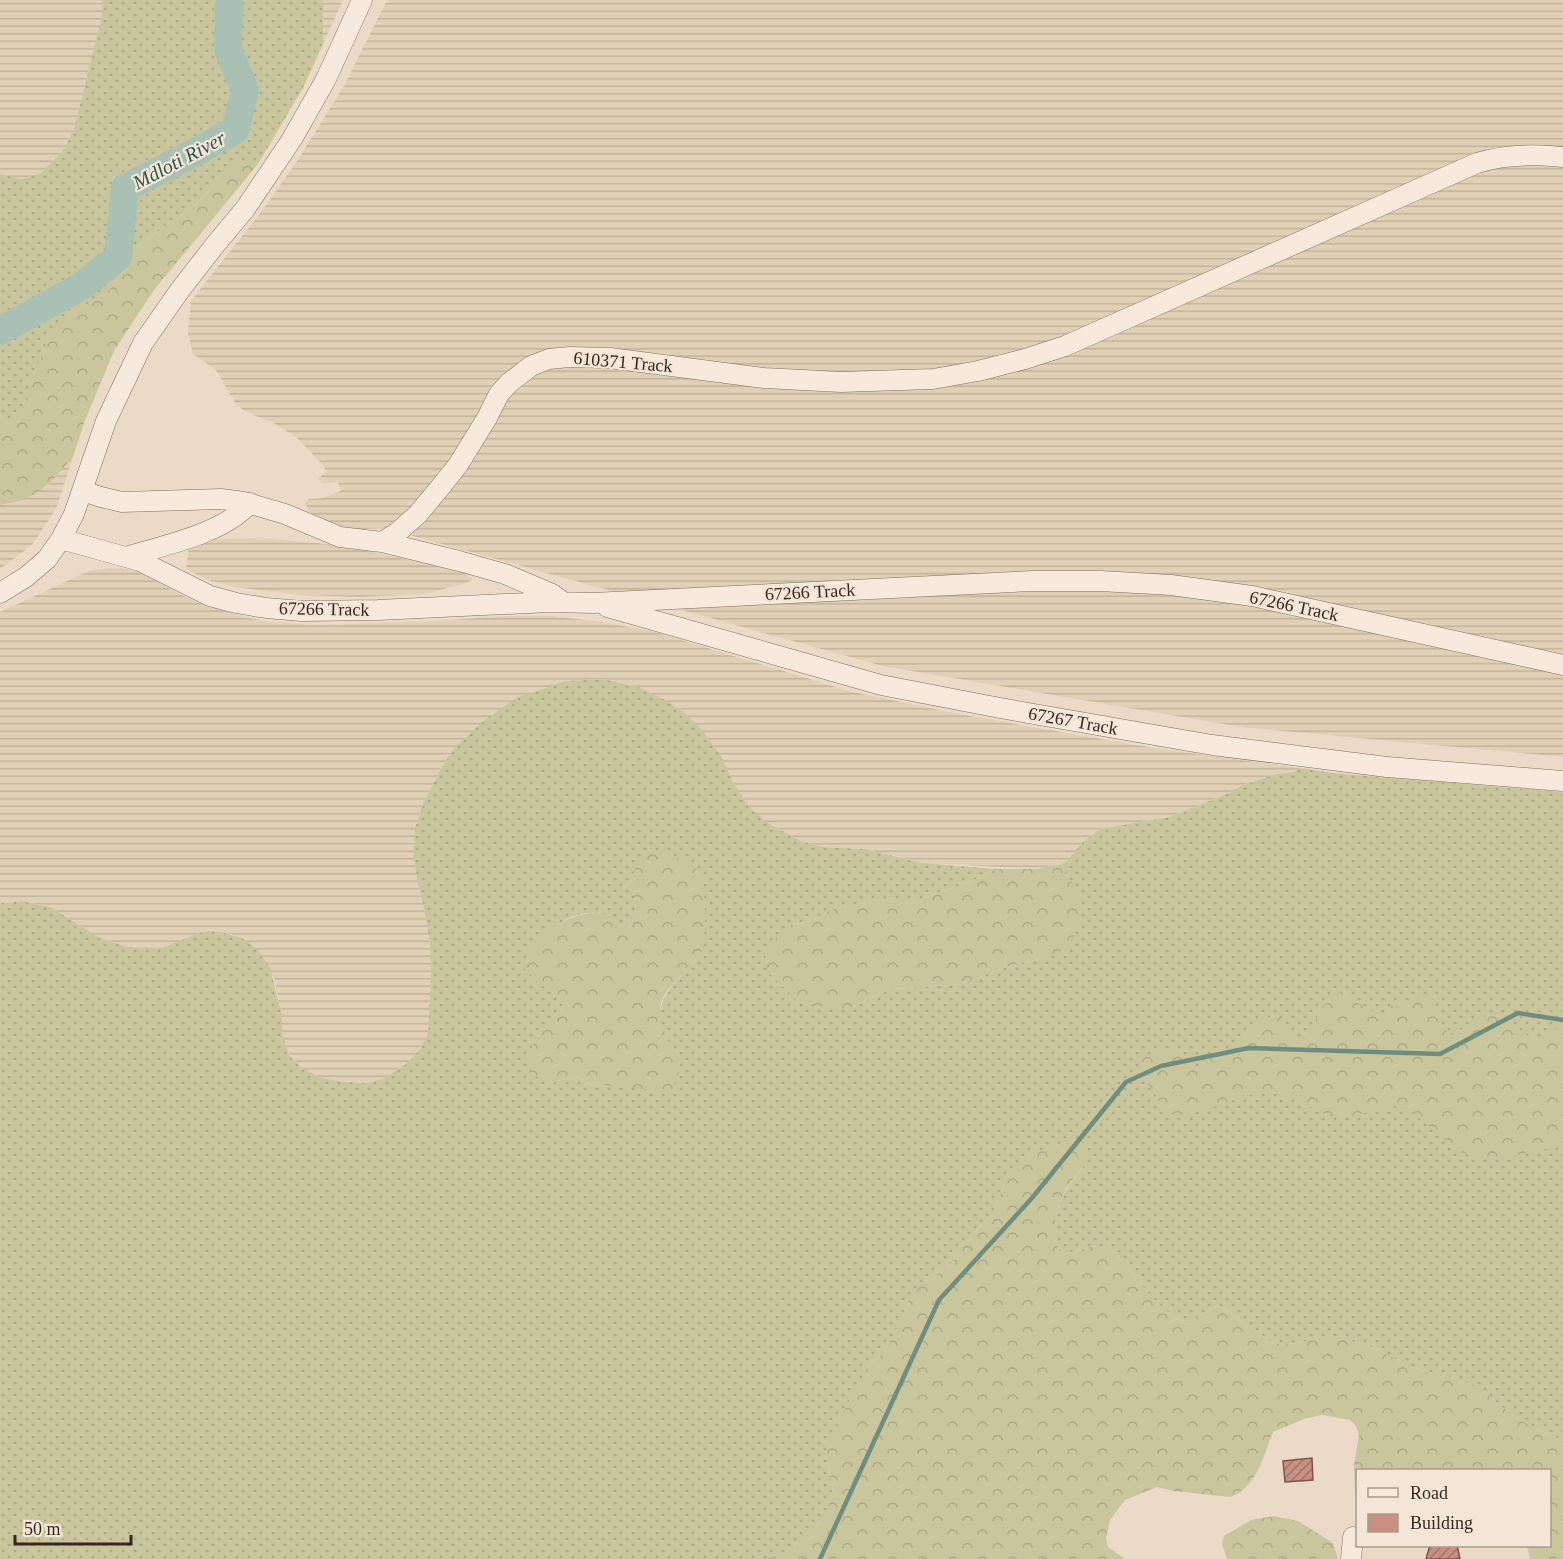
<svg xmlns="http://www.w3.org/2000/svg" width="1563" height="1559" font-family="'Times New Roman',serif">
<defs>
<pattern id="farmland-rules" width="6" height="5" patternUnits="userSpaceOnUse" patternTransform="scale(1.5)"><rect width="6" height="5" fill="#e0d1b6"/><path d="M0 2.5h6" fill="none" stroke="#c1b39c"/></pattern>
<pattern id="grass-dots" width="8" height="8" patternUnits="userSpaceOnUse" patternTransform="scale(1.5)"><rect width="8" height="8" fill="#c9c59d"/><path d="M2 2h.1M6 6h.1" fill="none" stroke="#ada987" stroke-width="1.8" stroke-linecap="round"/></pattern>
<pattern id="forest-crowns" width="20" height="18" patternUnits="userSpaceOnUse" patternTransform="scale(1.5)"><rect width="20" height="18" fill="#c9c59d"/><path d="M2 6a3 3 0 1 1 6 0M12 15a3 3 0 1 1 6 0" fill="none" stroke="#ada987"/></pattern>
<pattern id="building-hatch" width="6" height="6" patternUnits="userSpaceOnUse" patternTransform="scale(1.5)"><rect width="6" height="6" fill="#c79081"/><path d="M-1 1l2-2M0 6l6-6M5 7l2-2" fill="none" stroke="#a37669"/></pattern>
</defs>
<rect width="100%" height="100%" fill="#ebdac8"/>
<path fill="url(#farmland-rules)" d="M 0,0 L 102,0 L 102,16 L 74,129 L 64,150 L 41,173 L 22,179 L 0,174 Z
M 323,0 L 343,0 L 323,44 Z
M 387,0 L 1563,0 L 1563,757 L 1241,727 L 883,666 L 384,528 L 346,530 L 309,512 L 305,502 L 309,499 L 323,498 L 341,491 L 338,482 L 322,483 L 318,479 L 326,472 L 324,466 L 296,437 L 272,422 L 244,411 L 236,404 L 216,370 L 193,354 L 188,333 L 191,301 L 265,207 L 299,158 L 344,86 Z
M 73,457 L 56,509 L 31,546 L 0,569 L 0,505 L 23,500 L 51,482 Z
M 264,538 L 346,546 L 462,572 L 473,579 L 466,583 L 426,594 L 359,597 L 300,595 L 234,587 L 208,580 L 186,569 L 189,546 L 212,539 Z
M 109,568 L 122,568 L 135,571 L 146,576 L 185,597 L 206,606 L 249,618 L 272,622 L 319,625 L 437,621 L 505,616 L 553,616 L 602,622 L 655,632 L 849,691 L 959,714 L 1154,748 L 1300,768 L 1294,772 L 1277,774 L 1243,785 L 1222,796 L 1169,817 L 1100,829 L 1082,843 L 1066,862 L 1061,864 L 1038,869 L 923,863 L 865,849 L 823,847 L 801,841 L 766,822 L 748,805 L 734,784 L 721,756 L 638,687 L 602,679 L 566,681 L 455,748 L 441,768 L 423,804 L 415,828 L 413,853 L 418,884 L 424,908 L 430,943 L 431,977 L 428,1032 L 421,1048 L 409,1062 L 385,1078 L 369,1083 L 344,1082 L 321,1078 L 301,1067 L 289,1054 L 282,1033 L 282,1015 L 274,978 L 232,934 L 210,931 L 199,933 L 162,948 L 127,947 L 100,938 L 50,907 L 22,901 L 0,903 L 0,612 L 82,574 L 95,570 Z"/>
<path fill="url(#grass-dots)" fill-rule="evenodd" d="M 102,0 L 323,0 L 323,44 L 303,88 L 258,164 L 245,160 L 218,176 L 212,187 L 197,203 L 141,244 L 120,276 L 105,295 L 78,309 L 48,339 L 23,405 L 15,415 L 5,421 L 0,421 L 0,174 L 22,179 L 41,173 L 64,150 L 74,129 L 102,16 Z
M 602,679 L 638,687 L 665,700 L 685,713 L 704,732 L 721,756 L 734,784 L 748,805 L 766,822 L 801,841 L 823,847 L 865,849 L 923,863 L 995,869 L 976,879 L 911,903 L 878,900 L 833,909 L 811,921 L 794,924 L 852,1007 L 881,993 L 894,989 L 961,984 L 1012,965 L 1045,958 L 1073,883 L 1067,878 L 1061,864 L 1066,862 L 1082,843 L 1100,829 L 1169,817 L 1222,796 L 1243,785 L 1277,774 L 1294,772 L 1300,768 L 1334,773 L 1429,781 L 1563,792 L 1563,1441 L 1514,1417 L 1480,1388 L 1458,1379 L 1410,1367 L 1375,1348 L 1330,1335 L 1298,1343 L 1274,1344 L 1227,1310 L 1217,1306 L 1191,1321 L 1179,1320 L 1157,1303 L 1112,1250 L 1095,1246 L 1065,1254 L 1059,1251 C 1057,1244 1054,1235 1055,1227 C 1055,1204 1068,1185 1083,1167 L 1083,1142 L 1062,1143 L 1034,1154 L 1006,1180 L 992,1215 L 978,1228 L 952,1262 L 933,1279 L 912,1292 L 902,1319 L 884,1353 L 870,1363 L 826,1456 L 833,1487 L 826,1517 L 788,1551 L 766,1559 L 0,1559 L 0,903 L 22,901 L 50,907 L 100,938 L 127,947 L 162,948 L 199,933 L 210,931 L 221,932 L 242,938 L 259,951 L 270,968 L 282,1015 L 282,1033 L 289,1055 L 301,1067 L 321,1078 L 344,1082 L 368,1083 L 385,1078 L 409,1062 L 421,1048 L 428,1032 L 431,977 L 430,943 L 424,908 L 418,884 L 413,853 L 415,828 L 423,804 L 441,768 L 455,748 L 482,722 L 516,698 L 566,681 ZM 631,876 L 696,961 C 676,982 651,1000 663,1032 C 667,1042 674,1052 679,1061 L 602,1085 L 592,1086 L 579,1077 L 550,1082 L 540,1033 L 558,1016 L 563,1005 L 557,995 L 529,952 C 546,932 568,911 596,913 C 605,913 618,923 626,927 L 631,925 L 636,909 Z"/>
<path fill="url(#forest-crowns)" d="M 246,160 L 258,164 L 154,290 L 114,351 L 84,423 L 73,457 L 51,482 L 33,495 L 23,500 L 0,505 L 0,421 L 5,421 L 14,415 L 23,405 L 48,339 L 59,323 L 78,309 L 105,295 L 120,276 L 141,244 L 197,203 L 212,187 L 218,176 L 230,166 Z
M 660,852 C 672,855 692,862 699,873 C 707,885 707,943 700,955 C 690,972 661,988 660,1009 C 660,1024 666,1036 672,1048 C 674,1052 678,1057 679,1061 C 681,1071 675,1083 672,1092 L 602,1085 L 592,1086 L 579,1077 L 550,1082 L 533,1075 L 527,1059 C 531,1050 534,1040 540,1032 C 550,1021 557,1020 563,1005 L 557,995 L 537,982 L 523,967 C 525,963 526,958 528,954 C 540,932 571,912 596,913 C 605,913 617,922 626,927 L 631,925 L 636,909 L 631,876 C 640,861 642,856 660,852 Z
M 1061,864 L 1067,878 L 1073,883 L 1077,890 L 1080,897 L 1081,906 L 1077,930 L 1069,944 L 1064,950 L 1045,958 L 1012,965 L 961,984 L 894,989 L 881,993 L 852,1007 L 832,1009 L 797,1001 L 768,972 L 765,956 L 766,951 L 770,944 L 786,927 L 794,924 L 811,921 L 833,909 L 878,900 L 911,903 L 976,879 L 995,869 L 1038,869 Z
M 1340,993 L 1381,1016 L 1396,1002 L 1411,1003 L 1424,995 L 1431,997 L 1439,1010 L 1438,1027 L 1451,1033 L 1462,1029 L 1474,1019 L 1497,1014 L 1531,1038 L 1538,1038 L 1553,1033 L 1563,1021 L 1563,1145 L 1509,1157 L 1474,1158 L 1454,1148 L 1408,1108 L 1396,1106 L 1351,1116 L 1328,1116 L 1297,1100 L 1265,1090 L 1185,1116 L 1163,1110 L 1154,1092 L 1138,1071 L 1141,1056 L 1173,1049 L 1180,1052 L 1183,1062 L 1198,1067 L 1251,1031 L 1261,1019 L 1276,1015 L 1283,1018 L 1294,1039 L 1308,1040 C 1315,1022 1321,1000 1340,993 Z
M 1084,1142 C 1092,1162 1081,1168 1070,1183 C 1065,1189 1062,1197 1059,1204 C 1053,1221 1055,1235 1059,1251 L 1065,1254 L 1095,1246 L 1112,1250 L 1157,1303 L 1179,1320 L 1191,1321 L 1217,1306 L 1227,1310 L 1274,1344 L 1298,1343 L 1330,1335 L 1375,1348 L 1410,1367 L 1458,1379 L 1480,1388 L 1514,1417 L 1563,1441 L 1563,1559 L 1530,1559 L 1527,1546 L 1550,1546 L 1550,1470 L 1358,1470 L 1357,1507 L 1355,1491 L 1354,1465 L 1359,1435 L 1356,1426 L 1350,1420 L 1322,1415 L 1304,1419 L 1273,1432 C 1264,1455 1257,1487 1231,1497 L 1173,1491 L 1157,1487 L 1125,1500 L 1110,1520 L 1106,1538 L 1108,1547 L 1125,1559 L 766,1559 L 788,1551 L 826,1517 L 833,1487 L 826,1456 L 833,1431 L 870,1363 L 884,1353 L 902,1319 L 912,1291 L 933,1279 L 952,1262 L 978,1228 L 992,1215 L 1006,1180 L 1014,1169 L 1034,1154 L 1062,1143 Z
M 1274,1516 L 1298,1521 L 1333,1543 L 1338,1559 L 1227,1559 L 1222,1544 L 1224,1536 L 1251,1520 Z"/>
<g fill="none" stroke-linecap="round" stroke-linejoin="round">
<path stroke="#708e80" stroke-width="4.5" d="M 820,1559 L 939,1300 L 1032,1198 L 1126,1082 L 1161,1066 L 1249,1048 L 1440,1054 L 1518,1013 L 1563,1020"/>
<path stroke="#a9c0b5" stroke-width="28" d="M 0,331 L 80,287 L 118,257 L 125,188 L 192,154 L 235,130 L 245,91 L 228,49 L 229,0"/>
</g>
<path fill="url(#building-hatch)" stroke="#845246" stroke-width="1.5" d="M 1312,1458 L 1313,1480 L 1285,1482 L 1283,1461 Z
M 1430,1545 L 1457,1545 L 1460,1559 L 1426,1559 Z"/>
<g fill="none" stroke-linecap="round" stroke-linejoin="round">
<defs>
<path id="minor" d="M 83,491 L 101,497 L 122,502 L 221,499 L 244,502 L 285,514 L 340,537 L 382,542 L 459,561 L 505,574 L 552,594 L 563,602
M 61,539 L 140,561 L 210,596 L 236,603 L 266,608 L 302,611 L 378,610 L 550,602 L 593,603 L 1033,581 L 1100,581 L 1171,585 L 1252,596 L 1563,665
M 382,542 L 398,532 L 418,514 L 438,490 L 458,465 L 487,418 L 499,394 L 509,383 L 531,366 L 549,359 L 569,357 L 610,358 L 764,378 L 841,382 L 933,379 L 978,371 L 1025,359 L 1065,346 L 1477,163 C 1505,154 1534,154 1563,157
M 126,557 C 164,545 223,534 250,503
M 0,593 L 26,577 L 47,559 L 61,539 L 74,514 L 106,421 L 143,343 L 180,290 L 215,245 L 245,209 L 292,139 L 326,79 L 362,0
M 607,607 L 881,685 L 1000,708 L 1212,745 L 1387,767 L 1563,781
M 1351,1559 L 1353,1537"/>
</defs>
<use href="#minor" stroke="#866c5e" stroke-width="21"/>
<use href="#minor" stroke="#f7e9db" stroke-width="20"/>
</g>
<g text-anchor="middle" dominant-baseline="central" stroke-width="4.5" stroke-linejoin="round" paint-order="stroke">
<g font-size="18" fill="#382721" stroke="#f3e6d7">
<text transform="translate(623 362) rotate(5)">610371 Track</text>
<text transform="translate(810 592) rotate(-3)">67266 Track</text>
<text transform="translate(1294 606) rotate(12)">67266 Track</text>
<text transform="translate(324 609) rotate(1)">67266 Track</text>
<text transform="translate(1073 721) rotate(10)">67267 Track</text>
</g>
<g font-size="20" font-style="italic" fill="#31564d" stroke="#f3e6d7">
<text transform="translate(179 160) rotate(-28)">Mdloti River</text>
</g>
</g>
<rect x="1356" y="1469" width="195" height="78" fill="#f3e6d7" stroke="#a89a8e" stroke-width="1.5"/>
<rect x="1368" y="1488" width="30" height="9" fill="#f7e9db" stroke="#a89a8e" stroke-width="1.5"/>
<text x="1410" y="1499" font-size="18" fill="#382721">Road</text>
<rect x="1368" y="1514" width="30" height="18" fill="#c79081" stroke="#a89a8e" stroke-width="1.5"/>
<text x="1410" y="1529" font-size="18" fill="#382721">Building</text>
<path d="M15 1535v9h116v-9" fill="none" stroke="#382721" stroke-width="3"/>
<text x="24" y="1535" font-size="18" fill="#382721" stroke="#f3e6d7" stroke-width="4.5" paint-order="stroke">50 m</text>
</svg>
